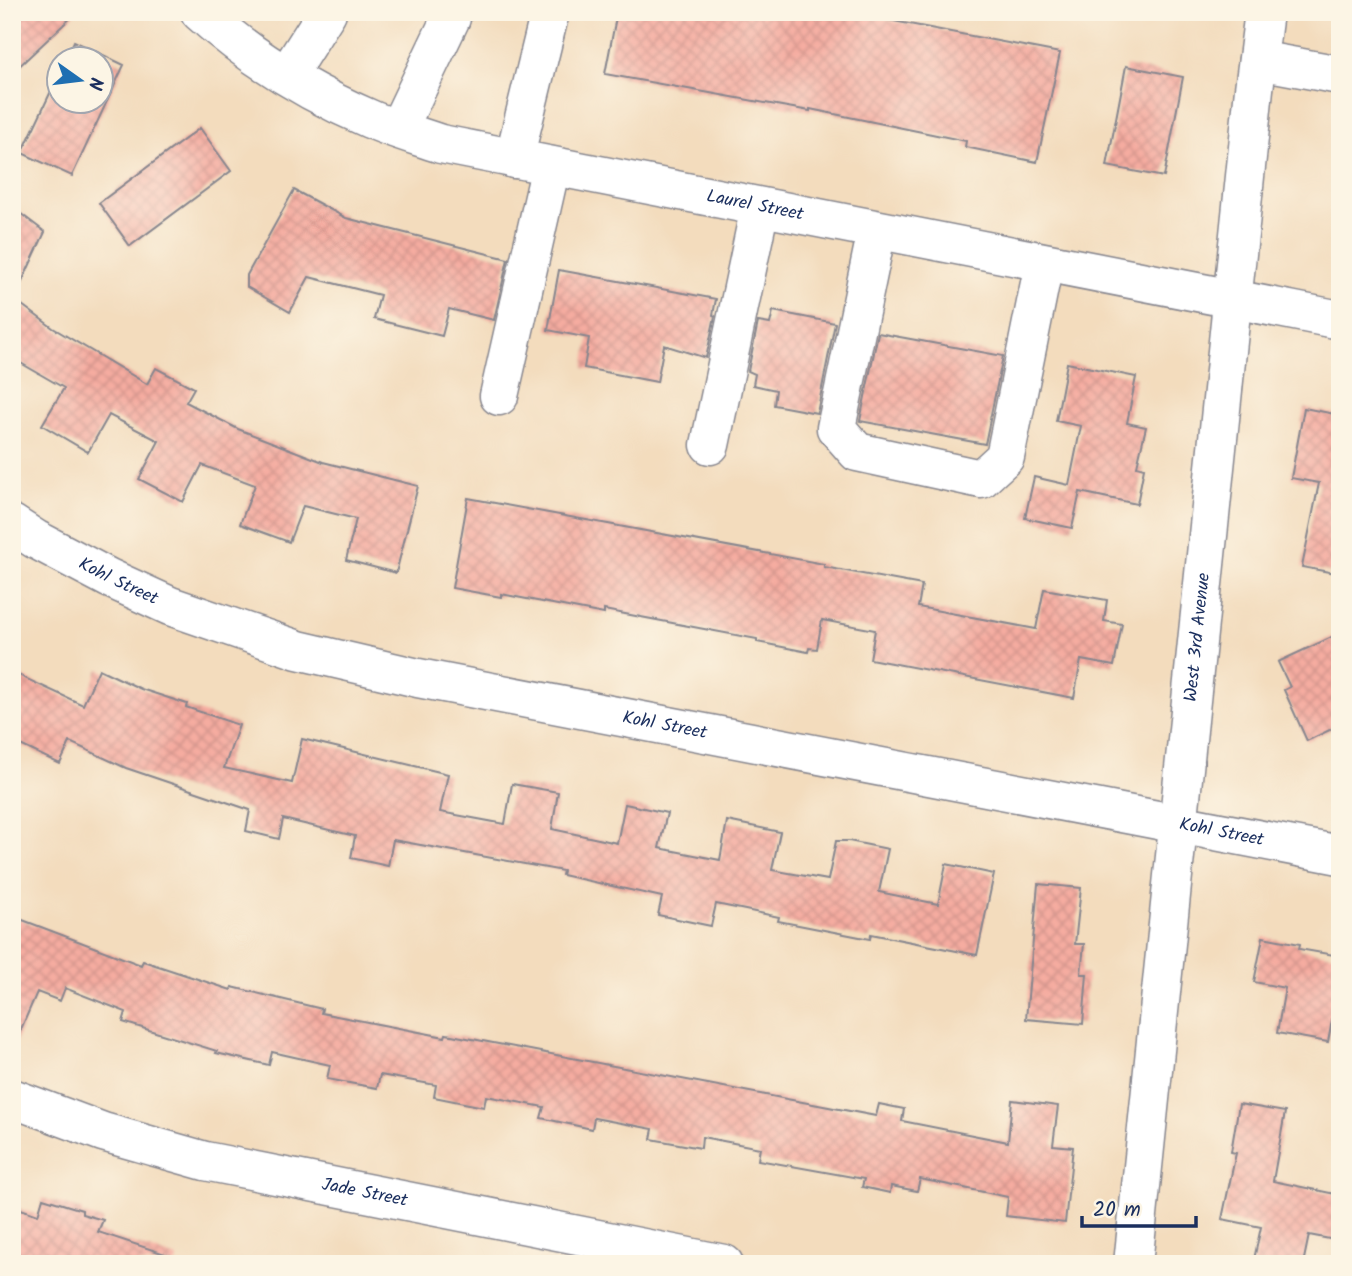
<svg xmlns="http://www.w3.org/2000/svg" width="1352" height="1276" font-family="Kalam,sans-serif">
<defs>
<pattern id="building-cross-hatch" width="8" height="8" patternUnits="userSpaceOnUse" patternTransform="scale(1.75)"><rect width="8" height="8" fill="#f5aca0"/><path d="M0 0l8 8M0 8l8-8" fill="none" stroke="#d1948c"/></pattern>
</defs>
<rect width="100%" height="100%" fill="#fcf5e5"/>
<filter id="ink" filterUnits="userSpaceOnUse"><feTurbulence type="fractalNoise" baseFrequency=".0143" numOctaves="2"/><feDisplacementMap in="SourceGraphic" scale="14" xChannelSelector="R" yChannelSelector="G"/><feConvolveMatrix kernelMatrix="1 2 1 2 8 2 1 2 1" color-interpolation-filters="sRGB"/></filter>
<filter id="wash" filterUnits="userSpaceOnUse"><feTurbulence type="fractalNoise" baseFrequency=".00686" numOctaves="4" result="noise"/><feDisplacementMap in="SourceGraphic" scale="28" xChannelSelector="R" yChannelSelector="G"/><feGaussianBlur stdDeviation="1.57" result="paint"/><feColorMatrix in="noise" values="0 0 0 0 0 0 0 0 0 0 0 0 0 0 0 0 0 1.4 0 .05"/><feComposite in="paint" operator="in"/></filter>
<g filter="url(#wash)">
<rect width="100%" height="100%" fill="#f3dcbd"/>
<g id="blocks">
<path fill="url(#building-cross-hatch)" d="M 12,12 L 77,12 L 12,73 Z
M 617,12 L 847,12 L 1060,53 L 1037,162 L 965,147 L 966,141 L 810,109 L 810,111 L 605,74 Z
M 74,41 L 124,65 L 72,176 L 22,153 L 60,72 L 60,102 L 102,102 L 102,60 L 66,60 Z
M 1126,66 L 1183,77 L 1164,177 L 1107,166 Z
M 200,128 L 231,171 L 130,246 L 99,203 Z
M 294,190 L 346,218 L 508,259 L 494,320 L 449,309 L 442,336 L 374,319 L 380,295 L 309,277 L 290,312 L 247,287 L 247,275 Z
M 12,207 L 45,232 L 14,299 L 53,328 L 147,384 L 156,368 L 194,388 L 186,402 L 238,429 L 323,462 L 418,486 L 396,573 L 346,560 L 356,519 L 303,506 L 289,542 L 240,524 L 255,485 L 202,465 L 183,502 L 139,479 L 159,441 L 109,415 L 88,452 L 42,425 L 64,388 L 12,358 Z
M 559,270 L 716,299 L 713,315 L 715,316 L 706,358 L 664,345 L 657,382 L 584,368 L 589,338 L 548,330 Z
M 773,311 L 835,323 L 817,413 L 774,405 L 776,390 L 753,385 L 755,374 L 748,371 L 758,322 L 770,324 Z
M 878,333 L 1003,356 L 985,444 L 860,421 Z
M 1067,363 L 1136,377 L 1127,423 L 1146,427 L 1137,466 L 1144,468 L 1137,504 L 1080,492 L 1072,528 L 1025,518 L 1034,477 L 1069,485 L 1081,426 L 1056,421 Z
M 1304,408 L 1340,415 L 1340,574 L 1302,567 L 1319,483 L 1291,478 Z
M 468,498 L 824,564 L 824,567 L 922,585 L 918,607 L 1036,629 L 1044,589 L 1107,600 L 1104,621 L 1122,624 L 1114,666 L 1081,660 L 1074,698 L 870,659 L 875,630 L 822,620 L 817,649 L 809,648 L 808,652 L 757,642 L 757,639 L 604,610 L 604,614 L 501,594 L 501,597 L 452,588 Z
M 1340,633 L 1340,725 L 1307,741 L 1284,690 L 1290,687 L 1278,662 Z
M 99,669 L 141,689 L 187,704 L 186,707 L 239,725 L 224,768 L 292,783 L 302,739 L 448,774 L 440,812 L 505,824 L 512,784 L 558,792 L 552,829 L 617,843 L 625,804 L 667,813 L 659,848 L 720,860 L 727,821 L 780,832 L 772,870 L 828,880 L 836,841 L 849,841 L 888,849 L 879,892 L 938,904 L 946,864 L 994,874 L 977,955 L 871,934 L 870,939 L 778,921 L 779,917 L 716,904 L 711,926 L 658,915 L 662,897 L 562,875 L 563,871 L 393,840 L 388,866 L 351,858 L 355,836 L 283,819 L 279,839 L 246,831 L 250,810 L 126,768 L 70,742 L 60,764 L 12,741 L 12,672 L 83,705 Z
M 1038,884 L 1081,888 L 1075,944 L 1084,944 L 1081,974 L 1087,974 L 1083,1024 L 1026,1019 Z
M 12,916 L 141,965 L 143,961 L 231,990 L 232,987 L 322,1009 L 321,1013 L 445,1037 L 446,1034 L 876,1116 L 879,1104 L 904,1109 L 902,1121 L 1008,1142 L 1012,1100 L 1058,1106 L 1053,1145 L 1073,1147 L 1065,1223 L 1006,1216 L 1008,1197 L 920,1179 L 917,1191 L 891,1186 L 890,1193 L 862,1187 L 864,1179 L 758,1160 L 760,1148 L 702,1137 L 701,1148 L 651,1139 L 653,1129 L 594,1118 L 592,1129 L 541,1118 L 544,1107 L 486,1096 L 484,1107 L 434,1097 L 436,1085 L 380,1075 L 377,1088 L 327,1079 L 330,1065 L 272,1052 L 269,1065 L 216,1053 L 217,1051 L 123,1022 L 126,1012 L 65,988 L 60,1001 L 37,992 L 12,1050 Z
M 1263,937 L 1300,944 L 1299,949 L 1340,956 L 1340,977 L 1328,1042 L 1277,1033 L 1285,988 L 1254,982 Z
M 1239,1104 L 1285,1112 L 1273,1181 L 1340,1195 L 1340,1241 L 1309,1235 L 1303,1264 L 1253,1264 L 1261,1227 L 1222,1219 L 1236,1153 L 1231,1152 Z
M 43,1198 L 82,1210 L 82,1214 L 103,1220 L 98,1232 L 177,1258 L 176,1264 L 30,1264 L 12,1258 L 12,1206 L 38,1215 Z"/>
</g>
</g>
<g filter="url(#ink)">
<use href="#blocks" fill-opacity="0" stroke="#87868e" stroke-width="2"/>
<g fill="none" stroke-linecap="round" stroke-linejoin="round">
<defs>
<g id="minor">
<path id="s1" d="M 200,12 C 249,56 309,93 370,119 C 393,129 418,136 441,144 L 1340,320"/>
<path d="M 1258,60 L 1340,75"/>
<path d="M 287,75 L 327,12"/>
<path d="M 398,129 L 451,18"/>
<path d="M 514,159 L 550,12"/>
<path d="M 877,230 L 836,428 L 857,452 L 981,479 L 1005,457 L 1044,263"/>
<path d="M 499,396 L 551,166"/>
<path d="M 710,445 L 760,207"/>
<path id="s2" d="M 12,524 L 35,539 L 109,578 L 170,606 L 298,650 L 418,678 L 1340,855"/>
<path id="s3" d="M 12,1098 L 103,1132 L 205,1161 L 724,1264"/>
<path id="s4" d="M 1133,1264 L 1254,89 L 1264,12"/>
</g>
</defs>
<use href="#minor" stroke="#87868e" stroke-width="41"/>
<use href="#minor" stroke="#fff" stroke-width="38"/>
</g>
</g>
<g text-anchor="middle" dominant-baseline="central" stroke-width="5" stroke-linejoin="round" paint-order="stroke">
<g font-size="18" fill="#1b2f5e" stroke="#fcf5e5">
<text stroke="none"><textPath href="#s1" startOffset="597">Laurel Street</textPath></text>
<text stroke="none"><textPath href="#s2" startOffset="121">Kohl Street</textPath></text>
<text stroke="none"><textPath href="#s4" startOffset="630">West 3rd Avenue</textPath></text>
<text stroke="none"><textPath href="#s2" startOffset="688">Kohl Street</textPath></text>
<text stroke="none"><textPath href="#s2" startOffset="1255">Kohl Street</textPath></text>
<text stroke="none"><textPath href="#s3" startOffset="366">Jade Street</textPath></text>
</g>
</g>
<rect width="1352" height="1276" fill="none" stroke="#fcf5e5" stroke-width="42"/>
<g transform="translate(80 80) rotate(104)"><circle r="33" fill="#fcf5e5" stroke="#a2a6af" stroke-width="2"/>
<path d="M0-5L12 26L0 18L-12 26Z" fill="#1f6fb2"/>
<text y="-10" font-size="19" font-weight="bold" text-anchor="middle" fill="#1b2f5e">N</text>
</g>
<path d="M1082 1216v10h114v-10" fill="none" stroke="#1b2f5e" stroke-width="3.5"/>
<text x="1093" y="1216" font-size="21" fill="#1b2f5e" stroke="#fcf5e5" stroke-width="5" paint-order="stroke">20 m</text>
</svg>
